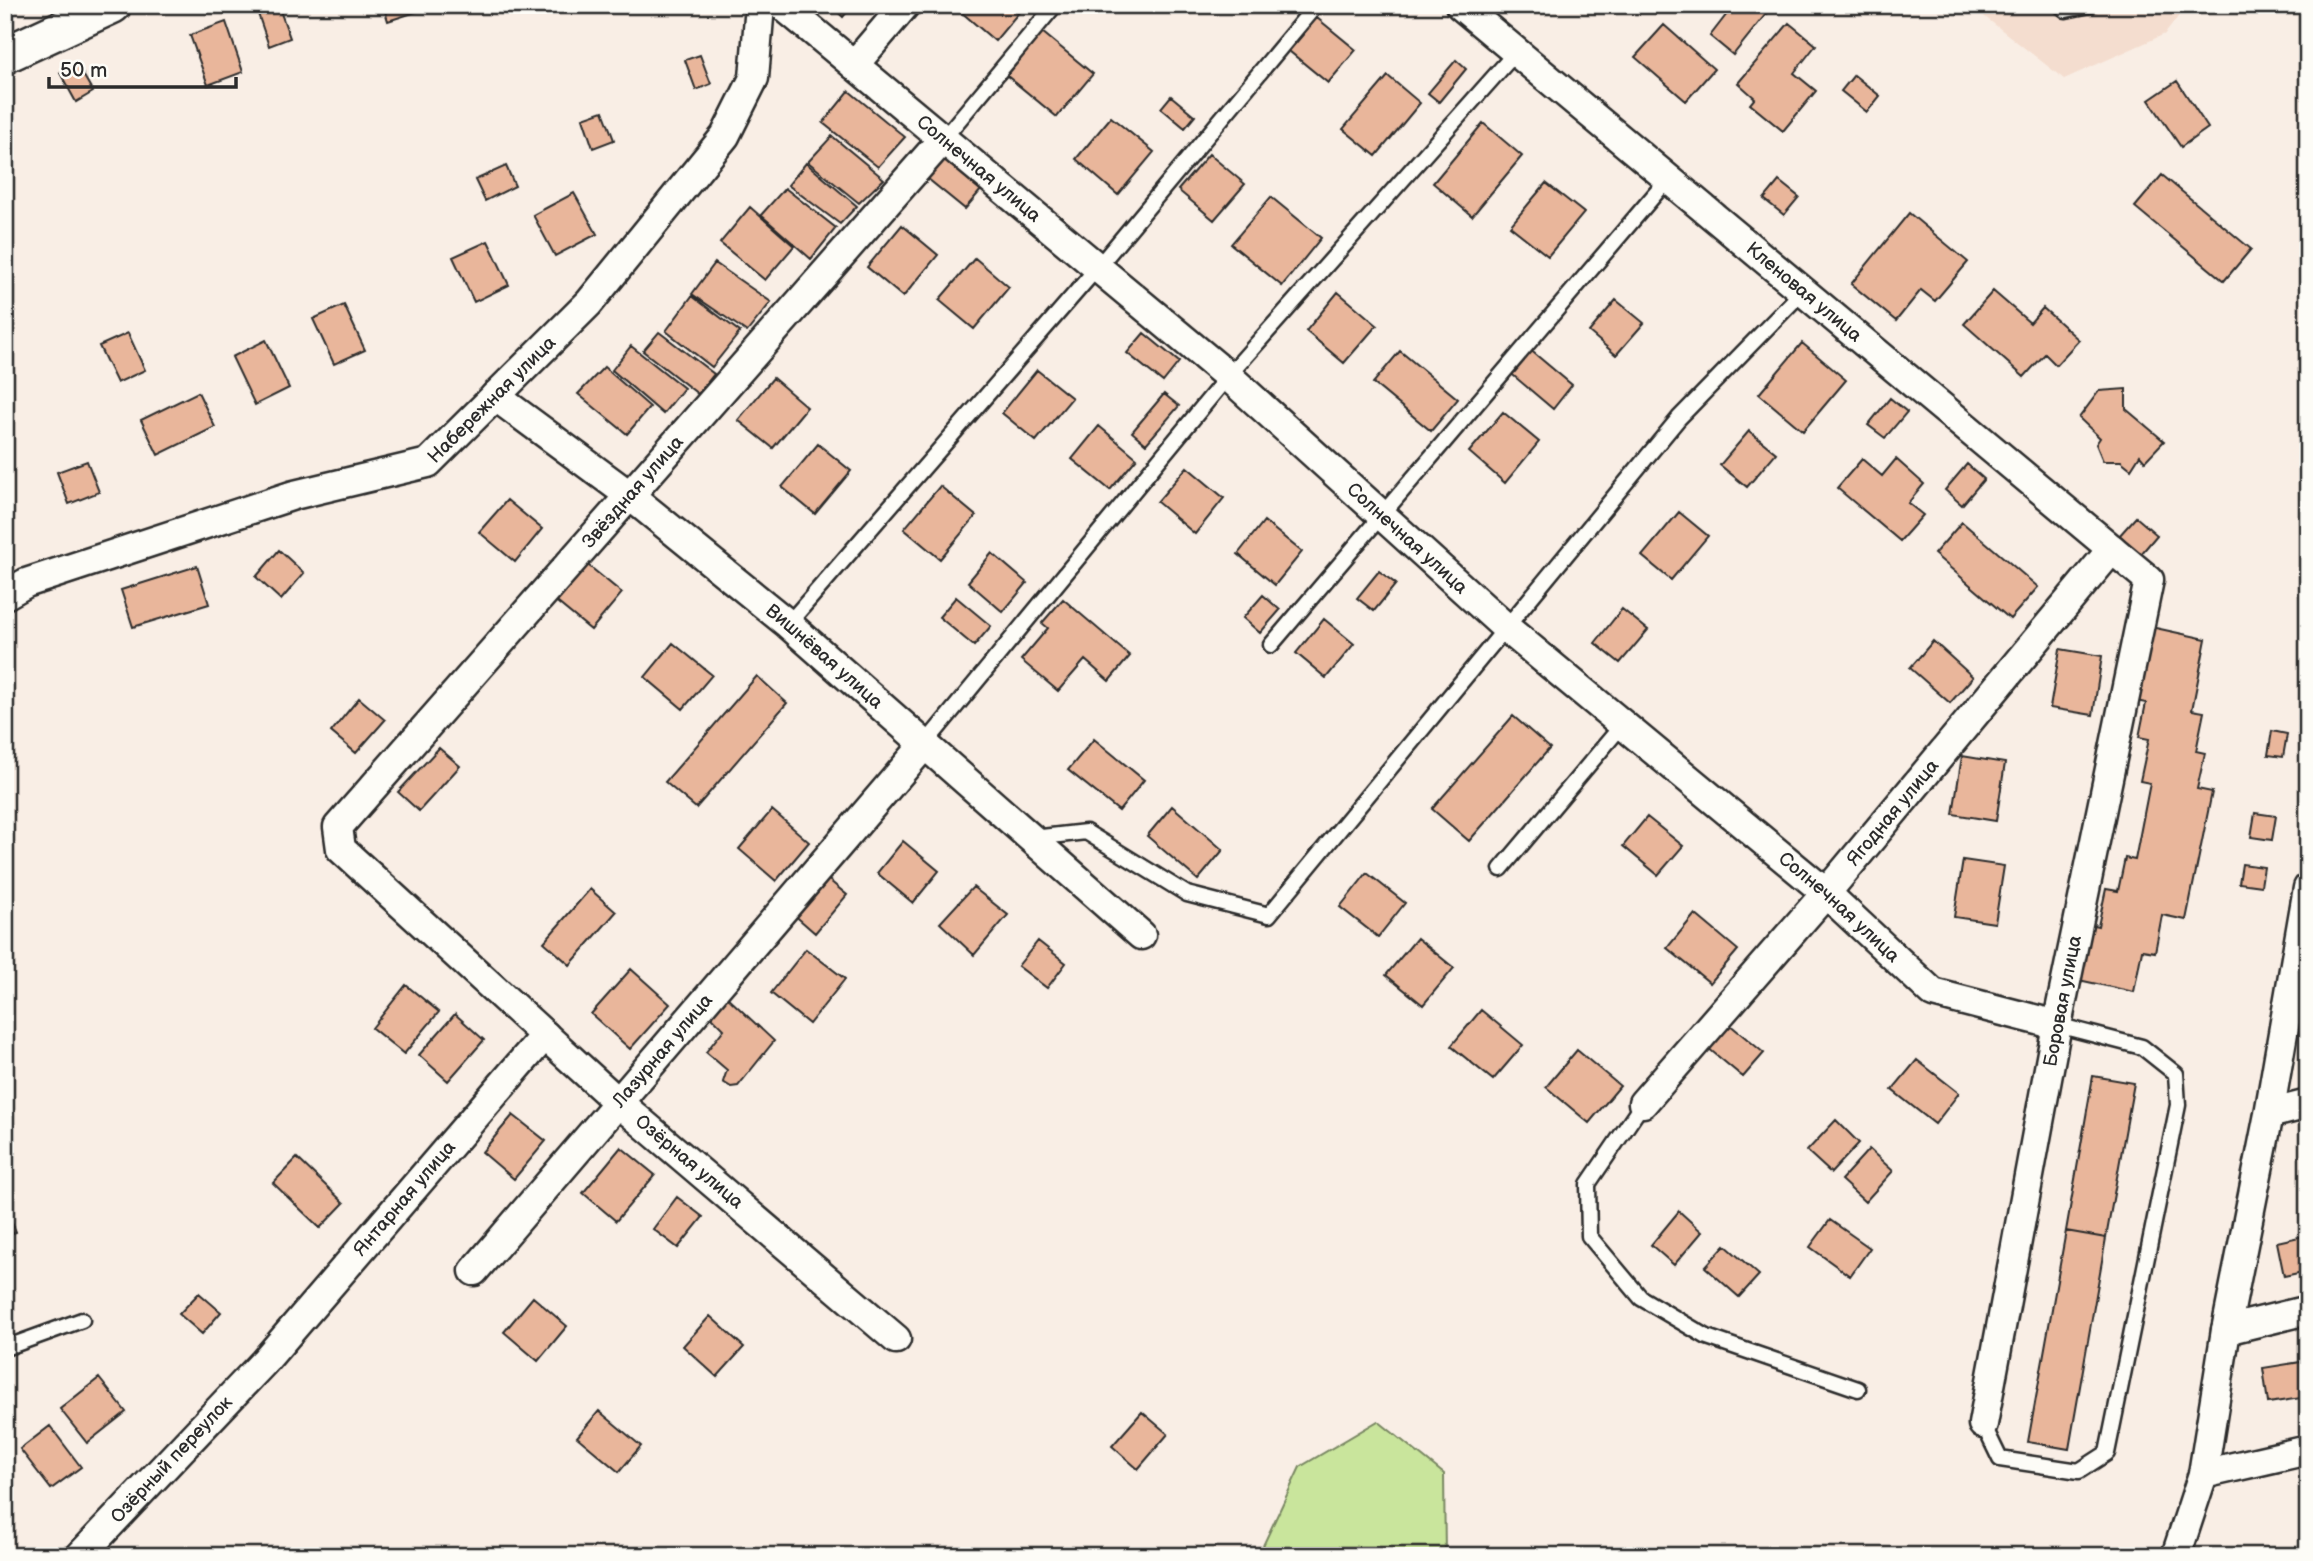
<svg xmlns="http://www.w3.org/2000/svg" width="2313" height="1561" font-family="'Balsamiq Sans',sans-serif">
<rect width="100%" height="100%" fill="#f9eee5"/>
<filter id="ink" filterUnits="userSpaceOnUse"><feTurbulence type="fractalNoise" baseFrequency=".0143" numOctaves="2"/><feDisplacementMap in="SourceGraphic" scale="14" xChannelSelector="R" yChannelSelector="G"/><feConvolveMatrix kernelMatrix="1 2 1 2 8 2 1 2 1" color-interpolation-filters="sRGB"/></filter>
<g filter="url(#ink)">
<path fill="#f4ddcf" d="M 1970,5 L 2187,5 L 2165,34 L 2064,79 Z"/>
<path fill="#c9e59c" stroke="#7a8864" stroke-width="2" d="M 1378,1421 L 1444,1474 L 1445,1556 L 1261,1556 L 1261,1550 L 1300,1467 Z"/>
<path fill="#e9b69b" stroke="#2b2b2b" stroke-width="2" d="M 265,5 L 278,5 L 290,38 L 269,46 L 256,8 Z
M 383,5 L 427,5 L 428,8 L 388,21 Z
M 830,5 L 853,5 L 843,17 Z
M 953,5 L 1025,5 L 995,41 Z
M 1734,5 L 1773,5 L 1733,55 L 1710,36 Z
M 1317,18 L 1356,50 L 1328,83 L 1289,51 Z
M 226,22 L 243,72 L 208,85 L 190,35 Z
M 1789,23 L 1816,45 L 1794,73 L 1816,91 L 1783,131 L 1750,104 L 1755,98 L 1738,83 Z
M 1664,25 L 1714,69 L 1686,101 L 1635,57 Z
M 1036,27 L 1093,74 L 1057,117 L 1000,70 Z
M 700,55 L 711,84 L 696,90 L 685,60 Z
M 1456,60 L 1466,69 L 1439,102 L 1428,93 Z
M 77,64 L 93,92 L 76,102 L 60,73 Z
M 1854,75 L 1880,96 L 1867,112 L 1841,91 Z
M 1388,76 L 1420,103 L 1376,156 L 1343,129 Z
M 2177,81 L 2208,128 L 2181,147 L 2149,100 Z
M 849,91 L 905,137 L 878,167 L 823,123 Z
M 1171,96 L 1195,116 L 1185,128 L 1161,108 Z
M 603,111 L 614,140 L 593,148 L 583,118 Z
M 1111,117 L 1154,152 L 1118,195 L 1076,159 Z
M 1483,123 L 1522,156 L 1472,216 L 1433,183 Z
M 832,136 L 884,179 L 859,203 L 808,162 Z
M 938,154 L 981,190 L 965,209 L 922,174 Z
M 1209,154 L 1245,184 L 1214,220 L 1178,190 Z
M 806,163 L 857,206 L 840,224 L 788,185 Z
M 506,166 L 515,186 L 485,201 L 475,180 Z
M 2162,175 L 2251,249 L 2224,281 L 2135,207 Z
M 1779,181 L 1799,197 L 1784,215 L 1764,199 Z
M 1546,183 L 1584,213 L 1548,256 L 1510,226 Z
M 785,188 L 836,228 L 811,259 L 761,215 Z
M 574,193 L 597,234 L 555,256 L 533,215 Z
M 1271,197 L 1321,238 L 1282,286 L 1231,244 Z
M 750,207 L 794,246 L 765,280 L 720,243 Z
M 1909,213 L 1968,262 L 1935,301 L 1921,290 L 1896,321 L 1851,284 Z
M 902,225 L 938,255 L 903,297 L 867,267 Z
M 488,241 L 509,285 L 474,302 L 453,257 Z
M 975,258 L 1009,287 L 974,329 L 939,300 Z
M 715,263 L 771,302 L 747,332 L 692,294 Z
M 1993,291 L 2030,323 L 2043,308 L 2079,340 L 2056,365 L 2045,354 L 2024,377 L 1964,324 Z
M 1338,292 L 1377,325 L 1344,363 L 1306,331 Z
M 692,296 L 740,332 L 712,367 L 666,331 Z
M 1616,300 L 1644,323 L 1616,355 L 1589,332 Z
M 344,305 L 365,350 L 334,364 L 313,319 Z
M 659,332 L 714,374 L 698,394 L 643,351 Z
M 128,333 L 145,370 L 117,383 L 99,346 Z
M 1144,333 L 1179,362 L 1163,382 L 1127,353 Z
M 266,340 L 289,388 L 255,405 L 232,357 Z
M 1802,343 L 1846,380 L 1803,431 L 1759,394 Z
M 631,346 L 684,388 L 663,414 L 612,370 Z
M 1528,348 L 1572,385 L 1553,409 L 1508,371 Z
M 1400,351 L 1458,399 L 1431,431 L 1373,383 Z
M 604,367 L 650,407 L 627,434 L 578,394 Z
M 1037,370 L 1072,398 L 1036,441 L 1002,413 Z
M 773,378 L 807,407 L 773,448 L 738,420 Z
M 2126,389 L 2126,409 L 2164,441 L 2145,461 L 2140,455 L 2131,469 L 2121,461 L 2103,461 L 2096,444 L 2100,438 L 2079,418 L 2099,391 Z
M 198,392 L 215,427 L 158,455 L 141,420 Z
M 1164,394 L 1179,406 L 1146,444 L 1132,432 Z
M 1890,398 L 1907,412 L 1885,438 L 1868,425 Z
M 1503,412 L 1539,442 L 1505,483 L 1469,452 Z
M 1099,426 L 1137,458 L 1110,490 L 1072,459 Z
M 1749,431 L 1776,453 L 1747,487 L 1720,465 Z
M 818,444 L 851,471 L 815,514 L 782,487 Z
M 1862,459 L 1882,476 L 1896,459 L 1924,484 L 1908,503 L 1923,515 L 1900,541 L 1837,488 Z
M 87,461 L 99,492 L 69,504 L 57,472 Z
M 1967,464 L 1984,479 L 1962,505 L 1945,490 Z
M 1187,467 L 1224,498 L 1195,534 L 1157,502 Z
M 940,486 L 976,516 L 940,559 L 904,529 Z
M 507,500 L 542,529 L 515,562 L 479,532 Z
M 1679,512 L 1708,536 L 1671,580 L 1642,556 Z
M 2136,517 L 2157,535 L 2141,554 L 2119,536 Z
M 1264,521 L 1302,552 L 1275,585 L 1238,554 Z
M 1962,522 L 2038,587 L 2010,619 L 1934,554 Z
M 279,550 L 304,573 L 281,600 L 256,577 Z
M 992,553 L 1027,583 L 1003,612 L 968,582 Z
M 583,561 L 622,593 L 591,630 L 552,598 Z
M 197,566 L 209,604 L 133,627 L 121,590 Z
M 1379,571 L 1396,584 L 1374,611 L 1357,598 Z
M 1263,595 L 1280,610 L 1260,633 L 1243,618 Z
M 956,597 L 991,626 L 974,646 L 939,617 Z
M 1063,599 L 1130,656 L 1109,681 L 1085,660 L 1058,691 L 1021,660 L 1048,628 L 1042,623 Z
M 1622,609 L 1648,630 L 1620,663 L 1595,643 Z
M 1324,619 L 1354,644 L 1326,678 L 1296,653 Z
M 2151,627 L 2206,639 L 2192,710 L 2204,712 L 2196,751 L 2205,753 L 2197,789 L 2212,792 L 2186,920 L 2162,915 L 2155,952 L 2142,950 L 2134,992 L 2074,979 L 2085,923 L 2098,926 L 2106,889 L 2118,891 L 2125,858 L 2135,860 L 2150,783 L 2140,781 L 2149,739 L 2139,737 L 2146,703 L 2136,701 Z
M 1933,641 L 1973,677 L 1950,703 L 1910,668 Z
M 673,643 L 712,675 L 683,709 L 645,677 Z
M 2060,649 L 2102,656 L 2093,715 L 2050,708 Z
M 757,676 L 787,703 L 696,808 L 665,782 Z
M 359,698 L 385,720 L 356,753 L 331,732 Z
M 1513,716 L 1550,748 L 1469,841 L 1432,809 Z
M 2272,731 L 2287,734 L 2283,757 L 2268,755 Z
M 1094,739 L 1144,780 L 1119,811 L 1068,770 Z
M 439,748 L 460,766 L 419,811 L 398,792 Z
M 1962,756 L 2005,763 L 1996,821 L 1953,814 Z
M 1172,806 L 1223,850 L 1198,880 L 1147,836 Z
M 772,810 L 809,842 L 776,881 L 739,849 Z
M 2255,813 L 2276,816 L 2272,840 L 2251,837 Z
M 1647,817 L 1683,846 L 1658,875 L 1623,846 Z
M 903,841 L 939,871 L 913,903 L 877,873 Z
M 1963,860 L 2004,866 L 1995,923 L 1954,917 Z
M 2242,864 L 2264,867 L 2261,886 L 2239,883 Z
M 1367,873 L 1405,903 L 1378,937 L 1340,907 Z
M 824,876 L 847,895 L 815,933 L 792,913 Z
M 973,887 L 1008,915 L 974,955 L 940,923 Z
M 590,889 L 616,912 L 570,965 L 544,942 Z
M 1695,914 L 1738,950 L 1710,983 L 1667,948 Z
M 1417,938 L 1454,968 L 1423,1005 L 1386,975 Z
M 1038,941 L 1066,963 L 1047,988 L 1018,966 Z
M 806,949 L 845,979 L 809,1024 L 771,993 Z
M 631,969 L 670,1004 L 630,1049 L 591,1014 Z
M 406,985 L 439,1012 L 404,1054 L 372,1028 Z
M 726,996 L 774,1041 L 738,1086 L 731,1087 L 723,1082 L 727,1070 L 706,1052 L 724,1029 L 710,1015 Z
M 1481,1010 L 1523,1045 L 1493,1080 L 1451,1046 Z
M 455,1014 L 484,1040 L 448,1081 L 419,1055 Z
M 1729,1024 L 1764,1053 L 1743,1077 L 1708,1048 Z
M 1577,1050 L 1620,1086 L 1589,1123 L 1546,1087 Z
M 1917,1060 L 1959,1093 L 1935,1124 L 1892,1090 Z
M 2093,1076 L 2134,1083 L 2106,1238 L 2066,1231 Z
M 513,1115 L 546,1141 L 514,1179 L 482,1152 Z
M 1836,1120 L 1859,1143 L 1831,1173 L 1807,1151 Z
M 621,1147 L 655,1175 L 616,1221 L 583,1193 Z
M 1869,1149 L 1893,1171 L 1865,1202 L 1841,1180 Z
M 297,1158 L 344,1203 L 320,1228 L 273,1183 Z
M 677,1197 L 703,1217 L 678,1248 L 653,1229 Z
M 5,1205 L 16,1232 L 5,1236 Z
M 1679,1211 L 1702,1232 L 1674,1265 L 1651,1245 Z
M 1830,1220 L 1870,1248 L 1850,1276 L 1810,1247 Z
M 2066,1231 L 2106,1238 L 2069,1449 L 2028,1442 Z
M 2308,1235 L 2308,1271 L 2284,1276 L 2277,1242 Z
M 1725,1245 L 1759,1275 L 1739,1297 L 1705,1267 Z
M 199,1293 L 221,1312 L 202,1334 L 179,1314 Z
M 533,1297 L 567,1326 L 538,1361 L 504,1332 Z
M 710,1316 L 744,1347 L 717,1377 L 683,1346 Z
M 2307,1361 L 2308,1397 L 2268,1403 L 2263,1368 Z
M 99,1378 L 126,1412 L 87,1443 L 60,1409 Z
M 599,1411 L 641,1446 L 619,1472 L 577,1437 Z
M 1142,1412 L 1168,1434 L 1138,1469 L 1112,1446 Z
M 50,1426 L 81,1467 L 51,1489 L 20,1449 Z"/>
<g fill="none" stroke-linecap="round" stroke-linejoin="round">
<defs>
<path id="service" d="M 2060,5 L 2066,10 L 2090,5
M 943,139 L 1055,5
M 788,624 L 1098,267 L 1316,5
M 1271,645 L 1668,179
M 925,744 L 1228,376 L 1516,52
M 1033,838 L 1086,832 L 1187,894 L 1269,915 L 1679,418 L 1803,291
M 1501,869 L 1623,724
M 1643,1103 L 1588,1184 L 1589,1236 L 1641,1298 L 1707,1337 L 1858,1389
M 5,1348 L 82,1320
M 1983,1424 L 2000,1459 L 2079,1471 L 2107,1453 L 2178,1105 L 2176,1074 L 2142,1047 L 2057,1025"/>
<g id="minor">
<path id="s1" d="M 782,5 L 1228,376 L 1504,626 L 1826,893 L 1933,993 L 2057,1025"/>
<path id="s2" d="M 1460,5 L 2149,580 L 2057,1025 L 1983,1424"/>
<path d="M 854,65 L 905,5"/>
<path id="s3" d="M 495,396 L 629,495 L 788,624 L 1141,935"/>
<path id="s4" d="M 5,595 L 26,583 L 294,495 L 428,463 L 589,303 L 725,136 L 754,78 L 760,5"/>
<path id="s5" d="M 1643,1103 L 1826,893 L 2112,549"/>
<path d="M 2269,1114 L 2308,1104"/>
<path id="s6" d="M 474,1271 L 925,744"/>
<path d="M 2226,1330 L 2308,1310"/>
<path id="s7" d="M 896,1339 L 619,1103 L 341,849 L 338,827 L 943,139"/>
<path d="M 2203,1474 L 2308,1450"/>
<path id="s8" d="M 80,1556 L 264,1362 L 545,1035"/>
<path d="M 2176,1556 L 2203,1474 L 2226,1330 L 2269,1114 L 2308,888"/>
</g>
<path id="tertiary" d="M 5,55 L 113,5"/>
</defs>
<use href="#service" stroke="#2b2b2b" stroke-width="19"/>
<use href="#minor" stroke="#2b2b2b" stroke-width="33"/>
<use href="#tertiary" stroke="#2b2b2b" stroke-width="40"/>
<use href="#service" stroke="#fdfcf7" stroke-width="14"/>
<use href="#minor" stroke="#fdfcf7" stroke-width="28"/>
<use href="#tertiary" stroke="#fdfcf7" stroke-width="35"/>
</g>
</g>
<g text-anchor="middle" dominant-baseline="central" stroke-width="5" stroke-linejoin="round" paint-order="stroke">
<g font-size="19" fill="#2b2b2b" stroke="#fdfcf7">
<text stroke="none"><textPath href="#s1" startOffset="256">Солнечная улица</textPath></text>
<text stroke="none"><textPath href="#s2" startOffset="448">Кленовая улица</textPath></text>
<text stroke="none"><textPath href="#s4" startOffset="534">Набережная улица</textPath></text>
<text stroke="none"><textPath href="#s7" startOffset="1209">Звёздная улица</textPath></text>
<text stroke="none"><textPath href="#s1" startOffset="822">Солнечная улица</textPath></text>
<text stroke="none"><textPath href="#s3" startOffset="420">Вишнёвая улица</textPath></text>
<text stroke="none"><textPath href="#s5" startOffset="383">Ягодная улица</textPath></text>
<text stroke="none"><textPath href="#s1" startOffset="1390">Солнечная улица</textPath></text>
<text transform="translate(2063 1001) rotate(-79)">Боровая улица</text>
<text stroke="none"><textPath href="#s6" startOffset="290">Лазурная улица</textPath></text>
<text transform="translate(689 1162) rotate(40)">Озёрная улица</text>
<text stroke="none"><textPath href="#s8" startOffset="483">Янтарная улица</textPath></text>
<text stroke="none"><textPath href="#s8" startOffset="133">Озёрный переулок</textPath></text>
</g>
</g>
<rect width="2313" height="1561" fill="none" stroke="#fdfcf7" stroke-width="28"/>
<rect x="14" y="14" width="2285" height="1533" fill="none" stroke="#2b2b2b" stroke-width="2.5" filter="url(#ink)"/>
<path d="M49 77v10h187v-10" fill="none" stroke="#2b2b2b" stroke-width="3.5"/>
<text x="60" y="77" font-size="21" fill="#2b2b2b" stroke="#fdfcf7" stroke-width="5" paint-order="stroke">50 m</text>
</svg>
